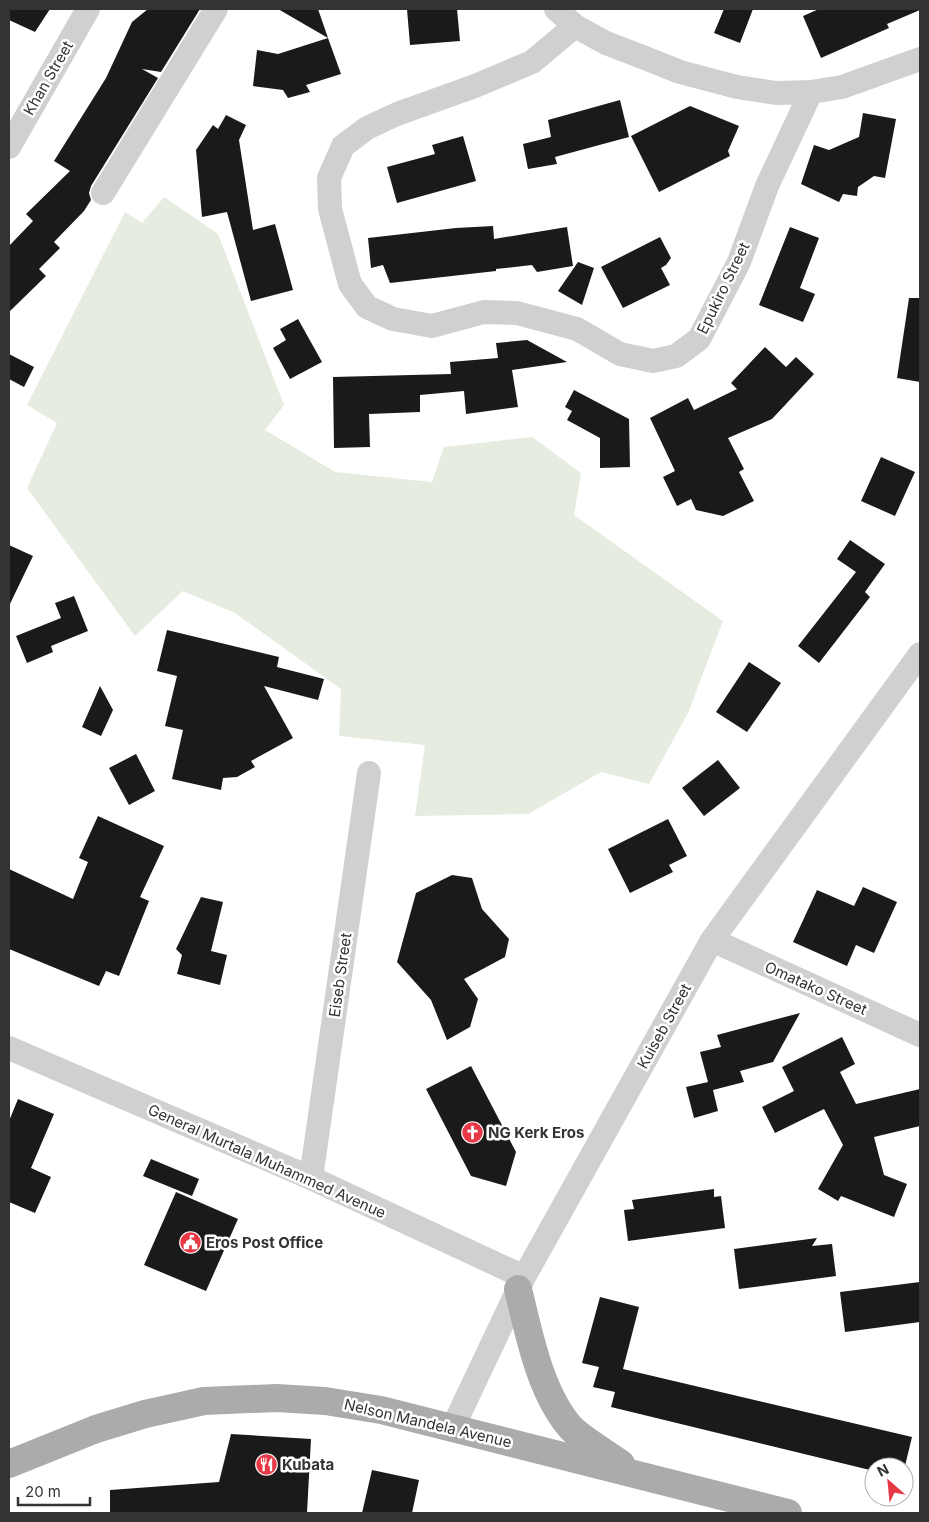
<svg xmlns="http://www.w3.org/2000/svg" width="929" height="1522" font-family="Inter,sans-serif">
<rect width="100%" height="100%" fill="#fff"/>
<path fill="#e6ecdf" d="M 164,197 L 218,234 L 284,405 L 265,430 L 335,472 L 432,482 L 444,447 L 532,437 L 581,473 L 574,515 L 723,621 L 688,713 L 649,784 L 601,772 L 528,814 L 415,816 L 425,745 L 339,736 L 341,689 L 235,613 L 183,591 L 135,636 L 27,488 L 57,423 L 27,405 L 125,212 L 142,223 Z"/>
<path fill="#1a1a1a" d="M 9,9 L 50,9 L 35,32 L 9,20 Z
M 148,9 L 200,9 L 161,72 L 142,69 L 158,78 L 91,186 L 89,193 L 91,200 L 84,211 L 54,242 L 60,248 L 39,269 L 46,276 L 9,312 L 9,246 L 33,221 L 26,214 L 70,171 L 54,161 L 106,78 L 132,22 Z
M 278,9 L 318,9 L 328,38 Z
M 407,9 L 457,9 L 460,41 L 410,45 Z
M 724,9 L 753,9 L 740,43 L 714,33 Z
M 819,9 L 920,9 L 920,10 L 887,24 L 889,28 L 821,58 L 803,16 Z
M 328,38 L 341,74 L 306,85 L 310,92 L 288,98 L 283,90 L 253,86 L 257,50 L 278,54 Z
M 620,100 L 629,137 L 555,157 L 557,164 L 528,169 L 523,144 L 551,137 L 548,120 Z
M 690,106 L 739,126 L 728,151 L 730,156 L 659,192 L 631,136 Z
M 863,113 L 896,119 L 885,178 L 874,176 L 858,187 L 857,196 L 843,194 L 839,202 L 801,184 L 814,145 L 829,150 L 859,137 Z
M 226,115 L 246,125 L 239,140 L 253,230 L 275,224 L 293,290 L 251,301 L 227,212 L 202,217 L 196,150 L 213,125 L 218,129 Z
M 463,136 L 476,181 L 397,203 L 387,167 L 435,154 L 432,145 Z
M 493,226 L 494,239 L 567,227 L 573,266 L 537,272 L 532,265 L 496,269 L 496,271 L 390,283 L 383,265 L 371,268 L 368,238 L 456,228 Z
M 790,227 L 819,238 L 800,288 L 815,294 L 803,322 L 759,305 Z
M 660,237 L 671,258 L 666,265 L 661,268 L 670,285 L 623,308 L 601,267 Z
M 578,262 L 594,268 L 582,305 L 558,291 Z
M 909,298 L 920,298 L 920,382 L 897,378 Z
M 298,319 L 322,362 L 290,379 L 273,348 L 286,340 L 280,329 Z
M 527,340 L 567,362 L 512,370 L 518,407 L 466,414 L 464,391 L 420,395 L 420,412 L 369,414 L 370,447 L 334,448 L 333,377 L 451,374 L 450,362 L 498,358 L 496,343 Z
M 765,347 L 786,367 L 796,357 L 814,374 L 772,419 L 728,438 L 744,469 L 739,472 L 754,501 L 723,516 L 696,510 L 691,499 L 677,506 L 663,477 L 675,471 L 650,418 L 688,398 L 694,410 L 737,389 L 731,383 Z
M 9,354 L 34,367 L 24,387 L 9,379 Z
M 574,390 L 629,419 L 630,467 L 600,468 L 600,438 L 567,420 L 572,411 L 565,407 Z
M 881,457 L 915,472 L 895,516 L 861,501 Z
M 850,540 L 885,564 L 865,592 L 870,597 L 819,663 L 798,646 L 856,572 L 837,559 Z
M 9,545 L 33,556 L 9,606 Z
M 74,596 L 88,631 L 51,646 L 53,652 L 27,663 L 16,636 L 61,618 L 55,603 Z
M 167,630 L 279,657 L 277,667 L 324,679 L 318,700 L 264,686 L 293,738 L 251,761 L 255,767 L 237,777 L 223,778 L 221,790 L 172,779 L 183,730 L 165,726 L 177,676 L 157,671 Z
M 749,662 L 781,683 L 747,732 L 716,712 Z
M 100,686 L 113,710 L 101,736 L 82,727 Z
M 136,754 L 155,791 L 129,805 L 109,768 Z
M 718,760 L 740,788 L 704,816 L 682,788 Z
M 98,816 L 164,846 L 140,897 L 149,901 L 119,976 L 106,971 L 99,986 L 9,949 L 9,869 L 73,899 L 88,862 L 79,858 Z
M 668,819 L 687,856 L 669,865 L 673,872 L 630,893 L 608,849 Z
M 452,875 L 472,878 L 482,909 L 509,939 L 505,957 L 464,979 L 478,999 L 470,1027 L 447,1040 L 431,1000 L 397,962 L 416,893 Z
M 863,887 L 897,902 L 874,953 L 856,945 L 847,966 L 793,942 L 817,890 L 854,906 Z
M 201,897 L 223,902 L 211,951 L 227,955 L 220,985 L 177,974 L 182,955 L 176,949 Z
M 800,1013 L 773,1062 L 740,1071 L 744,1082 L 713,1090 L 718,1111 L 694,1118 L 686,1087 L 708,1082 L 700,1052 L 721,1047 L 717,1035 Z
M 842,1037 L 855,1064 L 840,1072 L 856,1104 L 920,1089 L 920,1126 L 874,1137 L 884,1175 L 907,1184 L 894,1217 L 841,1196 L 838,1201 L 818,1189 L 843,1145 L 824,1109 L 775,1133 L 762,1107 L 794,1091 L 782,1067 Z
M 471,1066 L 516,1152 L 506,1186 L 471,1176 L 426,1089 Z
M 18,1099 L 54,1114 L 31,1168 L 51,1177 L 35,1213 L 9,1202 L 9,1121 Z
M 151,1159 L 199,1179 L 192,1196 L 143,1176 Z
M 714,1189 L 714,1197 L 721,1196 L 725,1228 L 628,1241 L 624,1210 L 634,1209 L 632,1200 Z
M 176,1192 L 238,1219 L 206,1291 L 144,1265 Z
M 817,1238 L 812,1246 L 832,1244 L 836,1276 L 739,1289 L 734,1249 Z
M 920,1282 L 920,1322 L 845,1332 L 840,1292 Z
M 600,1297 L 639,1307 L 623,1369 L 912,1437 L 904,1470 L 904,1467 L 874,1467 L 874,1471 L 611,1407 L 615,1392 L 593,1387 L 599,1367 L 582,1363 Z
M 231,1434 L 311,1439 L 307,1513 L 110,1513 L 110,1490 L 219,1482 Z
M 372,1470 L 419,1480 L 412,1513 L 362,1513 Z"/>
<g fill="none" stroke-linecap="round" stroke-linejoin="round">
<path stroke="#d0d0d0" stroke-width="24" d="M 556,9 L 575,26 L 606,43 L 645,58 L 680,72 L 737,87 L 776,93 L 811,92 L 842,87 L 920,59
M 575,26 L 532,62 L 475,86 L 397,114 L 367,128 L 343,146 L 329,178 L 330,209 L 350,284 L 367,307 L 393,319 L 432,326 L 484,312 L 517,313 L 577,329 L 620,354 L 653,361 L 676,356 L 699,339 L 739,262 L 767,186 L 811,92
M 9,147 L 88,9
M 103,193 L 216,9
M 712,940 L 920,1035
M 9,1048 L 311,1178 L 524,1277
M 311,1178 L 369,773
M 453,1427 L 524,1277 L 712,940 L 920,654"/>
<path stroke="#ababab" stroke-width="28" d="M 518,1289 C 529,1334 540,1393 571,1428 C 582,1439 607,1454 621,1464
M 9,1464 L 96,1429 L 145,1414 L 204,1401 L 277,1398 L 325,1401 L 381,1410 L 788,1513"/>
</g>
<defs>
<symbol id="church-disc" viewBox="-11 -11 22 22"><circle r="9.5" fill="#e63946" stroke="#fff"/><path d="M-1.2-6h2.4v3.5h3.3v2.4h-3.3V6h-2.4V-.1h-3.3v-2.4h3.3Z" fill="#fff"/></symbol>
<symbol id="civic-disc" viewBox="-11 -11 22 22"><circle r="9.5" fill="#e63946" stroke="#fff"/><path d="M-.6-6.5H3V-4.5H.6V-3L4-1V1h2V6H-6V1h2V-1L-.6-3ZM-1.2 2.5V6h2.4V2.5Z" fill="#fff"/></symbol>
<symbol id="restaurant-disc" viewBox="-11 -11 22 22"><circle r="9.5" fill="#e63946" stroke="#fff"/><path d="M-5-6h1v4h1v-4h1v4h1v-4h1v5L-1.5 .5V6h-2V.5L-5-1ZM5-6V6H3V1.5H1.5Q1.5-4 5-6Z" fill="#fff"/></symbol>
</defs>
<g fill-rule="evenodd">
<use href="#church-disc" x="460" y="1120" width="25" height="25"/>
<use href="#civic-disc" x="178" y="1230" width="25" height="25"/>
<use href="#restaurant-disc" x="254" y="1452" width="25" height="25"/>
</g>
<g text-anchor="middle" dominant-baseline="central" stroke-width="5" stroke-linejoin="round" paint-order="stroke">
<g font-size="15" fill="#333" stroke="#fff">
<text transform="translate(48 78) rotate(-60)">Khan Street</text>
<text transform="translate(723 288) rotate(-64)">Epukiro Street</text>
<text transform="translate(340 975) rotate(-82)">Eiseb Street</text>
<text transform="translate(816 988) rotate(24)">Omatako Street</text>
<text transform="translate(664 1026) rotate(-61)">Kuiseb Street</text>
<text transform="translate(267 1161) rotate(24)">General Murtala Muhammed Avenue</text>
<text transform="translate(428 1423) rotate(13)">Nelson Mandela Avenue</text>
</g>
<g font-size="15" font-weight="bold" fill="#333" stroke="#fff" text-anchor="start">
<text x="488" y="1132">NG Kerk Eros</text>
<text x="206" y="1242">Eros Post Office</text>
<text x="282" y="1464">Kubata</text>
</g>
</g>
<rect width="929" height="1522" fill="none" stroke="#333333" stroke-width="20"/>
<g transform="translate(889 1482) rotate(333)"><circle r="24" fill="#ffffff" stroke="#adadad"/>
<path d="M0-4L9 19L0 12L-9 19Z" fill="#e63946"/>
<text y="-8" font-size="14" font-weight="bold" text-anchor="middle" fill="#333333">N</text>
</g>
<path d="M18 1497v8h72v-8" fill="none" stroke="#333333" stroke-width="2.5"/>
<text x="25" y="1497" font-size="15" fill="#333333" stroke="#ffffff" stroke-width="4" paint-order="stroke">20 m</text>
</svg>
